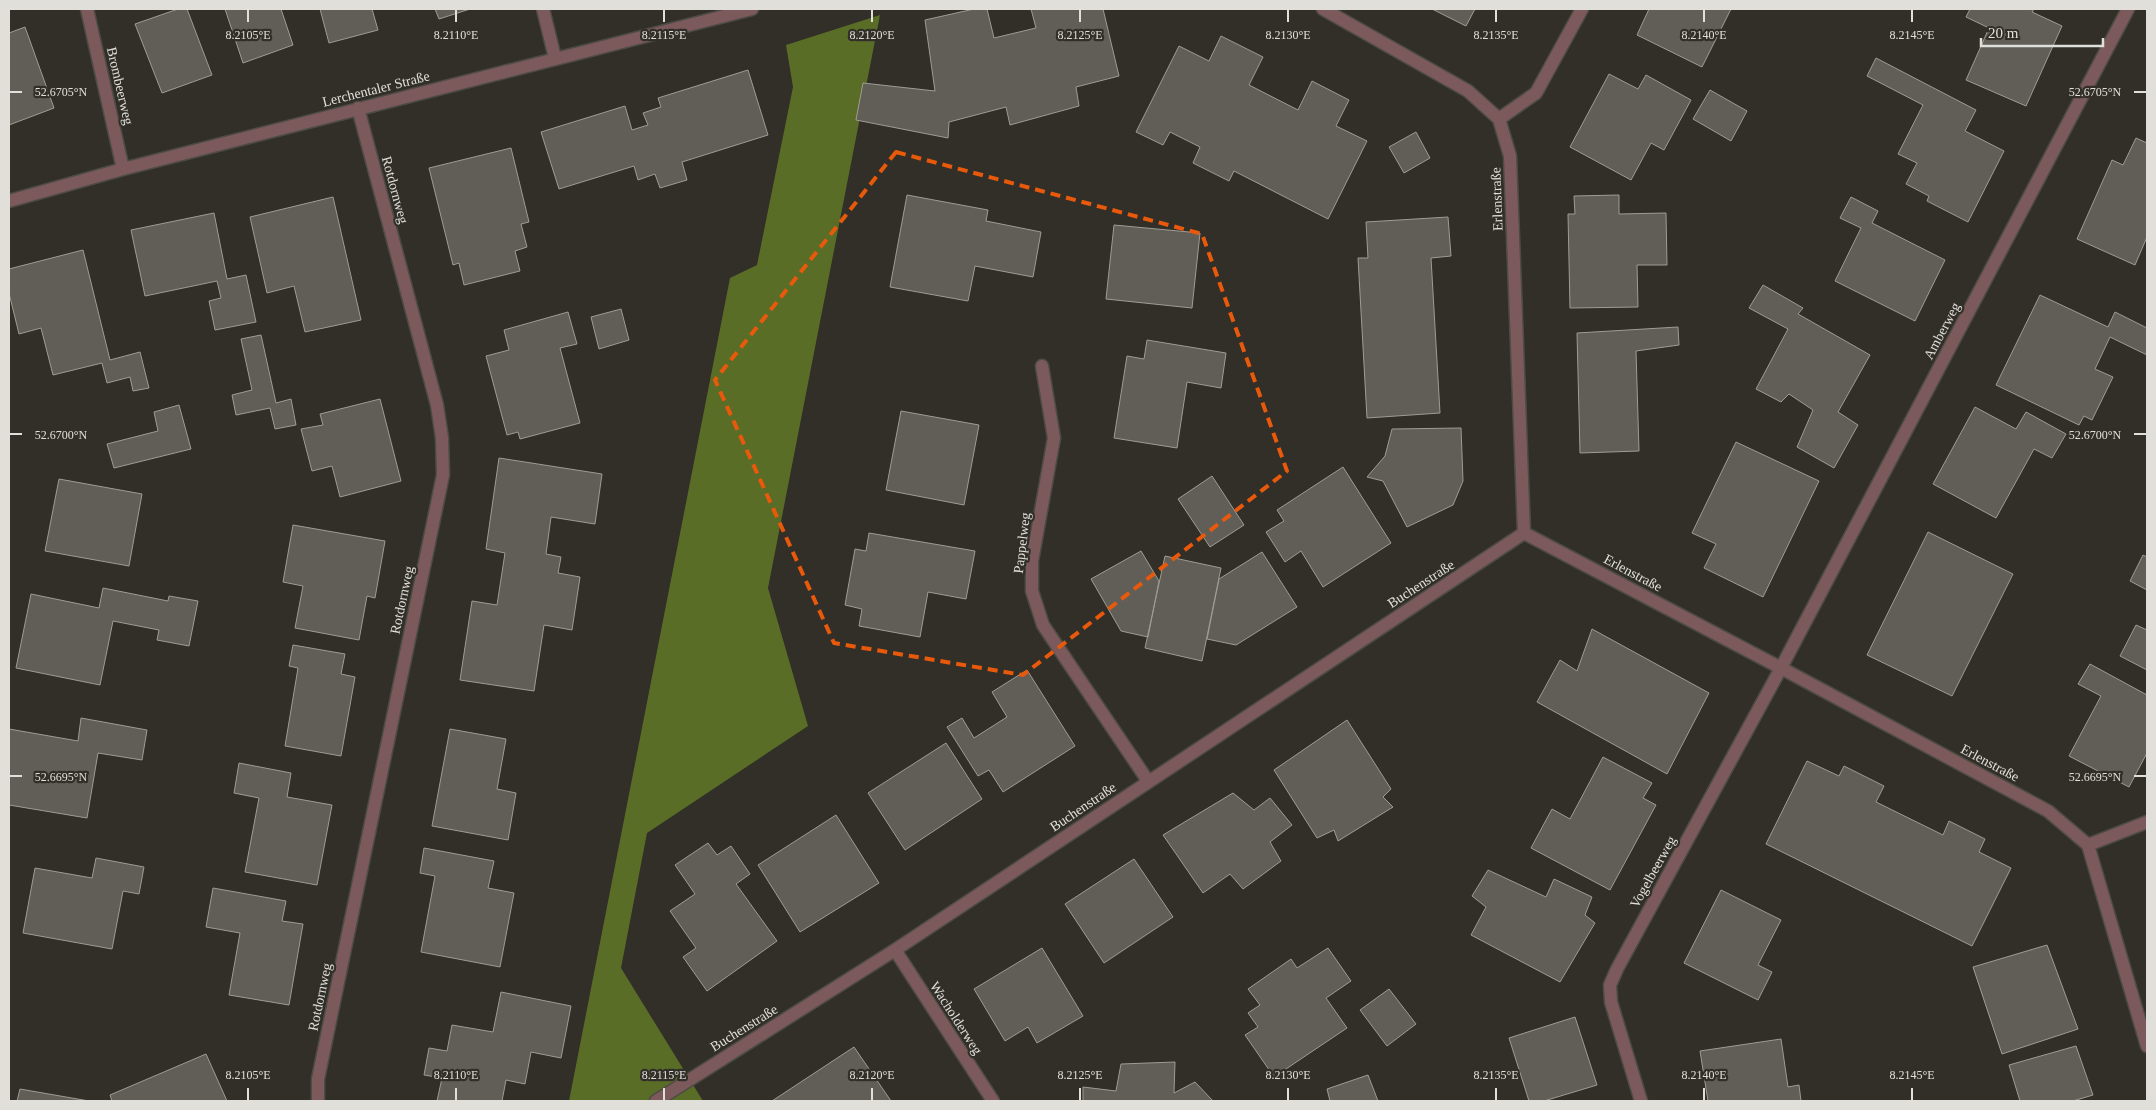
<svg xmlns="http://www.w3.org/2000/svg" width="2156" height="1110" font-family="'Times New Roman',serif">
<rect width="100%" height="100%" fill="#312f28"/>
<path fill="#5a6d27" d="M 880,15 L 768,588 L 808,726 L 647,833 L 621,968 L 703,1101 L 569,1101 L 730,278 L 757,265 L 793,87 L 786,45 Z"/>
<path fill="#615e57" stroke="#9f9c94" d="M 178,9 L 187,9 L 212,75 L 162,93 L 135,24 Z
M 225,9 L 281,9 L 293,45 L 243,63 Z
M 320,9 L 372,9 L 378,30 L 329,43 Z
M 435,9 L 470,9 L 439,19 Z
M 974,9 L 987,9 L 994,38 L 1036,28 L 1031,9 L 1103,9 L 1119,76 L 1076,87 L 1079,106 L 1010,125 L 1006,107 L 949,122 L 948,138 L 856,120 L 863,83 L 935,91 L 925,20 Z
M 1432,9 L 1475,9 L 1466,26 Z
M 1649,9 L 1731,9 L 1702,67 L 1637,35 Z
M 1970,9 L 2034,9 L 2032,12 L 2062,26 L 2026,106 L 1966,80 L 1989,28 L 1966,17 Z
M 25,27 L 54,108 L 9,125 L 9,33 Z
M 1221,36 L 1263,57 L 1249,85 L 1298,110 L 1312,81 L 1349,100 L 1336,126 L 1367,141 L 1328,219 L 1234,171 L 1229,181 L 1193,163 L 1200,147 L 1170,132 L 1163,145 L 1136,132 L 1179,46 L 1209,61 Z
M 1876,58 L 1976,110 L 1965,131 L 2004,151 L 1968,222 L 1927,201 L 1929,196 L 1906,184 L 1917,163 L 1898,154 L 1923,105 L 1867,76 Z
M 748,70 L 768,135 L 682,162 L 687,180 L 660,188 L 655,174 L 638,180 L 634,166 L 559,189 L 541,132 L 625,106 L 632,130 L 648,125 L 643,113 L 661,107 L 658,98 Z
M 1609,74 L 1638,89 L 1646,75 L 1691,100 L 1664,150 L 1651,143 L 1631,180 L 1570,147 Z
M 1710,90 L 1747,111 L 1731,141 L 1693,119 Z
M 1416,132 L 1430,158 L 1404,173 L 1389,147 Z
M 2136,138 L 2147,143 L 2147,237 L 2135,265 L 2077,239 L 2112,160 L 2123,165 Z
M 511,148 L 529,222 L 521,224 L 527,247 L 515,251 L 520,271 L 464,285 L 459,263 L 453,265 L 429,168 Z
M 907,195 L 988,210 L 986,221 L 1041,232 L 1033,277 L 975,266 L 968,301 L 890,287 Z
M 1619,195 L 1619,214 L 1666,213 L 1667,265 L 1637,265 L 1638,307 L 1570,308 L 1568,214 L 1575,214 L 1574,196 Z
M 333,197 L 361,320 L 305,332 L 294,286 L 267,293 L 250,217 Z
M 1851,197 L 1878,211 L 1872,223 L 1945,260 L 1915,321 L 1835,281 L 1861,228 L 1840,218 Z
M 214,213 L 227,279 L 246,275 L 256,322 L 215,330 L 209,301 L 221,298 L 217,281 L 145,296 L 131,230 Z
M 1448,217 L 1451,256 L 1431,258 L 1440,413 L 1367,418 L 1358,258 L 1368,258 L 1366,222 Z
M 1114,225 L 1200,233 L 1192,308 L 1106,299 Z
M 83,250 L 110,360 L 140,352 L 149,388 L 133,391 L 130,377 L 107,383 L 102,363 L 53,375 L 41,328 L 19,334 L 9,293 L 9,269 Z
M 1763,285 L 1803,308 L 1798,314 L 1870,355 L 1838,412 L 1858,425 L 1834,468 L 1797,447 L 1813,410 L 1789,394 L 1781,402 L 1756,389 L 1788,329 L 1749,308 Z
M 2040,295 L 2108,327 L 2115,312 L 2147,328 L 2147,355 L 2110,337 L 2095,369 L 2113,377 L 2092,420 L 2084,416 L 2079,425 L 1996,385 Z
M 621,309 L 629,340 L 599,349 L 591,317 Z
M 568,312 L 577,344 L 560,348 L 580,423 L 520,439 L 518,432 L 507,435 L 486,356 L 509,350 L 504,330 Z
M 1678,327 L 1679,345 L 1636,351 L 1639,451 L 1580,453 L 1577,333 Z
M 261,335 L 276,403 L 291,399 L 296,425 L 275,429 L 270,408 L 236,415 L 232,395 L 252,390 L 241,339 Z
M 1147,340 L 1226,353 L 1221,388 L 1187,382 L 1177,448 L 1114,438 L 1127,356 L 1144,359 Z
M 380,399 L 401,481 L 340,497 L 332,466 L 312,471 L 301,429 L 323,425 L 320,414 Z
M 179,405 L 191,449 L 114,468 L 107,444 L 158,431 L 154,412 Z
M 1975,407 L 2016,429 L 2026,412 L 2066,434 L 2052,458 L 2034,449 L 1996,518 L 1933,484 Z
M 901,411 L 979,425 L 964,505 L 886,490 Z
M 1461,428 L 1463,481 L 1453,505 L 1407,527 L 1383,481 L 1367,477 L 1385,456 L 1392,429 Z
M 1736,442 L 1819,481 L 1763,597 L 1704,568 L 1716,544 L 1692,533 Z
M 499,458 L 602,474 L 595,524 L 551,517 L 546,554 L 561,557 L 558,573 L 580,577 L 572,630 L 544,625 L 534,691 L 460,680 L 472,601 L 497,605 L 505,553 L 486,549 Z
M 1343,467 L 1391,543 L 1323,587 L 1301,551 L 1285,562 L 1266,532 L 1284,521 L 1277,510 Z
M 1212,476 L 1244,525 L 1210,547 L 1178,499 Z
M 59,479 L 142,494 L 129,566 L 45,551 Z
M 293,525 L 385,541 L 375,598 L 367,596 L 359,640 L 295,628 L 303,586 L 283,582 Z
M 1928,532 L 2013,574 L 1952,696 L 1867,655 Z
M 869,533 L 975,551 L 966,599 L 928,592 L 920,637 L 859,626 L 862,609 L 845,605 L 855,549 L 866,551 Z
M 1141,551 L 1159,581 L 1148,637 L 1121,631 L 1091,579 Z
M 1262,552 L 1297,607 L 1236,645 L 1207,639 L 1219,579 Z
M 2143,555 L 2147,557 L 2147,590 L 2130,581 Z
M 1165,556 L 1221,568 L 1202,661 L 1145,648 Z
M 103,588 L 168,601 L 169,596 L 198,601 L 189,646 L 157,640 L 159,630 L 113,621 L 100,685 L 16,668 L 31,594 L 99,608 Z
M 2136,625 L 2147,630 L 2147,670 L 2120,656 Z
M 1592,629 L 1709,693 L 1667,774 L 1537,702 L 1560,660 L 1577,671 Z
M 293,645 L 345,654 L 341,674 L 355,677 L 341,756 L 285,746 L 298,668 L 289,666 Z
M 2090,664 L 2147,695 L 2147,753 L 2129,787 L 2069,756 L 2101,696 L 2078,684 Z
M 1027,670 L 1075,746 L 1003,792 L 989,770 L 978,776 L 947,727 L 962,718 L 974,738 L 1007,717 L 992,692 Z
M 81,718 L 147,730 L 142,760 L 98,753 L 87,818 L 9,805 L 9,729 L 78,741 Z
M 1347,720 L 1391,789 L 1383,797 L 1393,807 L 1338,841 L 1334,830 L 1317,838 L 1274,770 Z
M 450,729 L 506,739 L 497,789 L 516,793 L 508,840 L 432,826 Z
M 946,743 L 982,799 L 905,850 L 868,793 Z
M 1603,757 L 1652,783 L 1643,798 L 1656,805 L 1610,890 L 1531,848 L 1552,809 L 1570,819 Z
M 1807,761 L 1839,776 L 1844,766 L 1884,786 L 1876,802 L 1943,835 L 1949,821 L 1985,839 L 1979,852 L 2011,868 L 1972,946 L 1766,844 Z
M 239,763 L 291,773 L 287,797 L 332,805 L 317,885 L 245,872 L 259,798 L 234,793 Z
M 1233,793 L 1254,810 L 1270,798 L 1292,825 L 1270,842 L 1281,861 L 1243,889 L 1230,874 L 1203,893 L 1163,835 Z
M 836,815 L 879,883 L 800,932 L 758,865 Z
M 708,843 L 717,855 L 731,846 L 750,874 L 736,884 L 777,941 L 707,991 L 683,957 L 696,948 L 670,911 L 695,894 L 675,865 Z
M 424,848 L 494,861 L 488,888 L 514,893 L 500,967 L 421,952 L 435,876 L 420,873 Z
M 96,858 L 144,867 L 139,894 L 123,891 L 112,949 L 23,933 L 35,868 L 92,878 Z
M 1134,859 L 1173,917 L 1104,963 L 1065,904 Z
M 1488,870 L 1546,897 L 1554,879 L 1592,897 L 1585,915 L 1595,923 L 1560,982 L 1471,935 L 1486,907 L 1472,896 Z
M 213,888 L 286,901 L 282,921 L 303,924 L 289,1005 L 229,995 L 240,933 L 206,927 Z
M 1721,890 L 1781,920 L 1758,965 L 1772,972 L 1758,1000 L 1684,963 Z
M 2047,945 L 2078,1029 L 2002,1054 L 1973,967 Z
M 1042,948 L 1083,1016 L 1037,1043 L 1028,1027 L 1005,1041 L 974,989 Z
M 1328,948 L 1351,981 L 1326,998 L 1347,1028 L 1274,1077 L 1245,1035 L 1258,1027 L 1248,1013 L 1260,1005 L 1248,989 L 1291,959 L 1297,968 Z
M 1389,989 L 1416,1024 L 1387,1046 L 1360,1010 Z
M 501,992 L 571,1006 L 561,1058 L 531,1052 L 525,1084 L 506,1080 L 502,1101 L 437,1101 L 442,1078 L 424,1075 L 429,1048 L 447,1051 L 452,1025 L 493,1032 Z
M 1575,1017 L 1597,1085 L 1544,1101 L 1529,1101 L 1509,1038 Z
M 1781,1039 L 1788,1087 L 1799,1085 L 1801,1101 L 1708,1101 L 1700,1051 Z
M 2076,1046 L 2093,1095 L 2073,1101 L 2020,1101 L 2009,1065 Z
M 854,1047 L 891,1101 L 772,1101 Z
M 206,1054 L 227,1101 L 112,1101 L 110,1095 Z
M 1175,1062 L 1174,1093 L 1195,1082 L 1213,1101 L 1083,1101 L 1083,1087 L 1116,1091 L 1121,1064 Z
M 1368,1075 L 1378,1101 L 1330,1101 L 1327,1089 Z
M 20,1089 L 89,1101 L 17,1101 Z"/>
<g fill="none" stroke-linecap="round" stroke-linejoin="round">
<defs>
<path id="street" d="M 87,9 L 123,169
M 543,9 L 555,58
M 1323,9 L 1468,91 L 1499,119 L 1510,156 L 1524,533
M 1499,119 L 1536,93 L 1582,9
M 9,201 L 123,169 L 752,9
M 1042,366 L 1054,438 L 1032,561 L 1032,591 L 1043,625 L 1148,781
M 1524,533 L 1781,668 L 2048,811 L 2088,845 L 2147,1046
M 2088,845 L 2147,822
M 895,950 L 993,1101
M 318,1101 L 318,1079 L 443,475 L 442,438 L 437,405 L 358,108
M 656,1101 L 895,950 L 1524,533
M 1641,1101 L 1611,1002 L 1610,985 L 1617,969 L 1781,668 L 2128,9"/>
</defs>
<use href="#street" stroke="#4d4b44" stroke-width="15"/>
<use href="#street" stroke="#7c5a5c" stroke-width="12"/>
</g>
<path fill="none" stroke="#e8590c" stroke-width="4" stroke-dasharray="10 6" stroke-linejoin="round" d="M 896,152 L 1202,234 L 1287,471 L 1023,675 L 834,643 L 715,380 Z"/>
<path fill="none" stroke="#e0dfda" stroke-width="2" d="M 248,10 L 248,22M 456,10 L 456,22M 664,10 L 664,22M 872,10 L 872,22M 1080,10 L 1080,22M 1288,10 L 1288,22M 1496,10 L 1496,22M 1704,10 L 1704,22M 1912,10 L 1912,22M 10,92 L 22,92M 2134,92 L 2146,92M 10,434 L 22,434M 2134,434 L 2146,434M 10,776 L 22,776M 2134,776 L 2146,776M 248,1088 L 248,1100M 456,1088 L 456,1100M 664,1088 L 664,1100M 872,1088 L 872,1100M 1080,1088 L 1080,1100M 1288,1088 L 1288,1100M 1496,1088 L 1496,1100M 1704,1088 L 1704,1100M 1912,1088 L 1912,1100"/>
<g text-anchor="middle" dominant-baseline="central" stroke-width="4.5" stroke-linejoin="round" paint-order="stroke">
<g font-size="14" fill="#e0dfda" stroke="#312f28">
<text transform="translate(120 86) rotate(77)">Brombeerweg</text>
<text transform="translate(376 89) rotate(-14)">Lerchentaler Straße</text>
<text transform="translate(395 190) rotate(75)">Rotdornweg</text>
<text transform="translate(1497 199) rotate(-92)">Erlenstraße</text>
<text transform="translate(1942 331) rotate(-62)">Amberweg</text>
<text transform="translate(1022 543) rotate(-83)">Pappelweg</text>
<text transform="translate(1633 573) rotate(28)">Erlenstraße</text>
<text transform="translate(1421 584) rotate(-33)">Buchenstraße</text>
<text transform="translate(402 600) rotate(-78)">Rotdornweg</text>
<text transform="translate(1990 763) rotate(28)">Erlenstraße</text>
<text transform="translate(1083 807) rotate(-34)">Buchenstraße</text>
<text transform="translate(1653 872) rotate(-61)">Vogelbeerweg</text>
<text transform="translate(320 997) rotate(-78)">Rotdornweg</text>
<text transform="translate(956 1018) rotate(57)">Wacholderweg</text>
<text transform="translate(744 1028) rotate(-32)">Buchenstraße</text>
</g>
</g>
<g font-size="12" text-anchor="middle" fill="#e0dfda" stroke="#312f28" stroke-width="4.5" stroke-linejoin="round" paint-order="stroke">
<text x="248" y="39">8.2105°E</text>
<text x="456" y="39">8.2110°E</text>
<text x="664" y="39">8.2115°E</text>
<text x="872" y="39">8.2120°E</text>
<text x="1080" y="39">8.2125°E</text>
<text x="1288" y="39">8.2130°E</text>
<text x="1496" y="39">8.2135°E</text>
<text x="1704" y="39">8.2140°E</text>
<text x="1912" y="39">8.2145°E</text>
<text x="61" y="96">52.6705°N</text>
<text x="2095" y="96">52.6705°N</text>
<text x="61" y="439">52.6700°N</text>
<text x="2095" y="439">52.6700°N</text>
<text x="61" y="781">52.6695°N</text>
<text x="2095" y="781">52.6695°N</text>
<text x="248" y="1079">8.2105°E</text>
<text x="456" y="1079">8.2110°E</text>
<text x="664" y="1079">8.2115°E</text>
<text x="872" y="1079">8.2120°E</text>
<text x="1080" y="1079">8.2125°E</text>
<text x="1288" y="1079">8.2130°E</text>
<text x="1496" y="1079">8.2135°E</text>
<text x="1704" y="1079">8.2140°E</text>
<text x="1912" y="1079">8.2145°E</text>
</g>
<rect width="2156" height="1110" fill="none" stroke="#e0dfda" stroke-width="20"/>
<path d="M1981 38v8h122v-8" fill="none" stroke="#e0dfda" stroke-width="2.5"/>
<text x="1988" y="38" font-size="15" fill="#e0dfda" stroke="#312f28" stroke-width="4" paint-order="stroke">20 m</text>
</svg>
